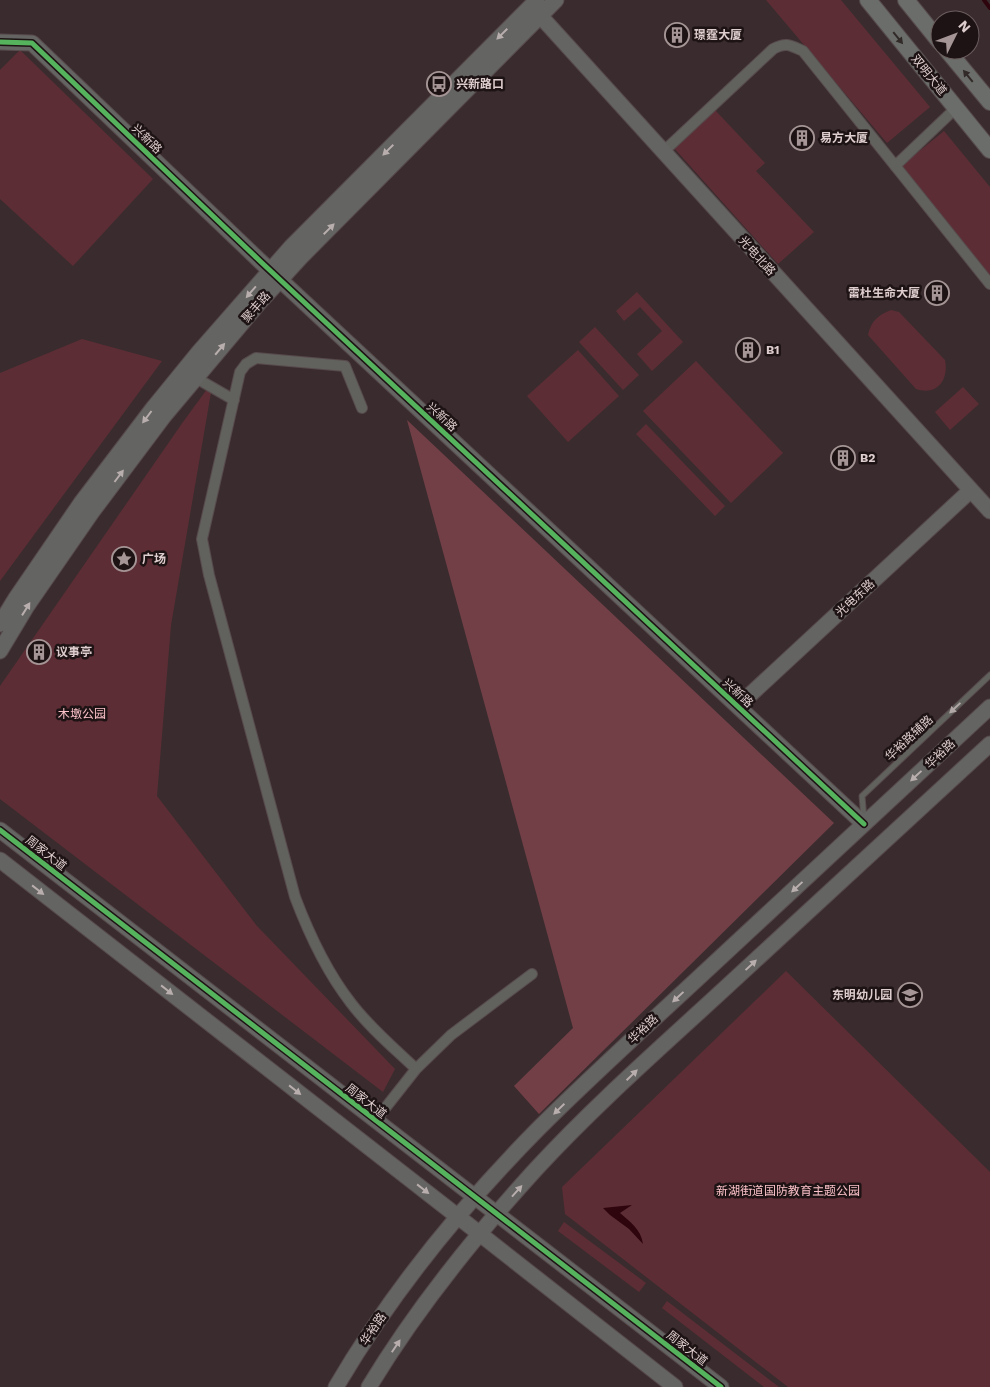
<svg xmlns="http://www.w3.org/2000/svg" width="990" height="1387" font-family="'Work Sans','Noto Sans SC',sans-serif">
<rect width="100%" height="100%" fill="#3a2c2e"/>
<path fill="#5d2d35" d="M 766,0 L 841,0 L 930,107 L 887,143 Z
M 20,50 L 153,179 L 73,266 L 0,199 L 0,70 Z
M 715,110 L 765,163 L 756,171 L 814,232 L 778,264 L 674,148 Z
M 944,131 L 990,187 L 990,276 L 901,166 Z
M 637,292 L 683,342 L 652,371 L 637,354 L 662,331 L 640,307 L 624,321 L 616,311 Z
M 891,310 L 899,312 L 945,360 C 949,380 937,396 916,389 L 868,335 C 871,321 878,315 891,310 Z
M 595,327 L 639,375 L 623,390 L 579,342 Z
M 82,339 L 162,361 L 0,581 L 0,373 Z
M 578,350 L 619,396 L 568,442 L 527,396 Z
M 696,361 L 783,453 L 731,503 L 643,411 Z
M 213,381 L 171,625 L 157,796 L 257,926 L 395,1069 L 383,1092 L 0,799 L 0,686 L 183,422 Z
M 963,387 L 979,404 L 950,430 L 935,412 Z
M 646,424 L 725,506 L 715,516 L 636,434 Z
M 786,971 L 990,1172 L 990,1387 L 788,1387 L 565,1214 L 562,1187 Z
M 564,1222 L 646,1283 L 639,1292 L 558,1231 Z
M 667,1301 L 779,1387 L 764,1387 L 662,1308 Z"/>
<path fill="#723f47" d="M 407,420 L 834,823 L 539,1114 L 514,1086 L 573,1028 Z"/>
<path fill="#2e040d" d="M 632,1205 L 620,1213 C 630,1222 641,1229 643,1244 L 629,1229 L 610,1215 L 603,1208 Z"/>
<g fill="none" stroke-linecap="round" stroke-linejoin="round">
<path stroke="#2e040d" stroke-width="4" d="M 984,0 L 990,8"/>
<defs>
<path id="lane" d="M 864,819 L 862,796 L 990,675"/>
<path id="street" d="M 663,152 L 773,49 C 786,42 790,45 803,51 L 990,284
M 895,166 L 956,108
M 196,378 L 234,400
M 362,408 L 345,366 L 256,358 L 246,364 L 240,372 L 202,539 L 209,575 L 295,897 C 309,934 326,971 351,1003 C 369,1027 394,1048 416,1069
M 375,1121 L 416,1069 L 451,1035 L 532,974"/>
<path id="secondary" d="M 534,9 L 990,511
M 0,42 L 32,43 L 261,262 L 864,824
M 0,624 L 16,598 L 81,503 L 154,407 L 198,353 L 291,247 L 537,0
M 0,651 L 27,606 L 92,512 L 164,416 L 259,303 L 301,257 L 556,0
M 738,706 L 971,490
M 0,830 L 721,1387
M 0,860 L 443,1205 L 675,1387
M 336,1387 C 391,1293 461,1207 538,1129 C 588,1079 641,1031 694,982 C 792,891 891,799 990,707
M 369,1387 C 416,1309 475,1236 536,1169 C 594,1106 659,1049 722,991 C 811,909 901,826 990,744"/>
<path id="primary" d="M 868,0 L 990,150
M 906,0 L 940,42
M 947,50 L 990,102"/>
</defs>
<use href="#lane" stroke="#574a4c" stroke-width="7"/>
<use href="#street" stroke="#574a4c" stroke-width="12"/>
<use href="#secondary" stroke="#574a4c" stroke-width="17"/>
<use href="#primary" stroke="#574a4c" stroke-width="18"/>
<use href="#lane" stroke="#61615e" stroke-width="5"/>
<use href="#street" stroke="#61615e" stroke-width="10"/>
<use href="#secondary" stroke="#646462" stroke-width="15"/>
<use href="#primary" stroke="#6a6d69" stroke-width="16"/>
<defs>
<path id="cycleway" d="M 0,42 L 32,43 L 261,262 L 864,824
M 0,830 L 721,1387"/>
</defs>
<use href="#cycleway" stroke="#1e1314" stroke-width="8"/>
<use href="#cycleway" stroke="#56b35d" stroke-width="5"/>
</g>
<defs><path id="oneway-solid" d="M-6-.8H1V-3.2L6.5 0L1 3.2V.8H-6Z" transform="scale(1.25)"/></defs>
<g fill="#b9aeae">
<use href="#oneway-solid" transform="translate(502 34) rotate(135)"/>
<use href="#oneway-solid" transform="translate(388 150) rotate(135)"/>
<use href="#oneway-solid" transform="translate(329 229) rotate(-45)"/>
<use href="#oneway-solid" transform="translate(251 292) rotate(131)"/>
<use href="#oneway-solid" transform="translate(220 349) rotate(-50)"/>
<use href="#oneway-solid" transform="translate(147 417) rotate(127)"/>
<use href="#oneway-solid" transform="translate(119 476) rotate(-53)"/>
<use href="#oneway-solid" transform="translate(26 609) rotate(-58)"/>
<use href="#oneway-solid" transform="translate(916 776) rotate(137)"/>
<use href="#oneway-solid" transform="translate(797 887) rotate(137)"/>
<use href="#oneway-solid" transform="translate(38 890) rotate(38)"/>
<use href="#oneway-solid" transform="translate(751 965) rotate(-43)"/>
<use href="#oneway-solid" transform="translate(167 990) rotate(38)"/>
<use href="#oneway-solid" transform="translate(678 997) rotate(137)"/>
<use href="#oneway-solid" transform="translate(632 1075) rotate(-44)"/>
<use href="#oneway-solid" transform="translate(295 1090) rotate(38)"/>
<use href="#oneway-solid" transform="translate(559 1109) rotate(136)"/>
<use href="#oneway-solid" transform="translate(423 1189) rotate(38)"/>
<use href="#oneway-solid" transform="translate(517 1191) rotate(-48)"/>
<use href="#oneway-solid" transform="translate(396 1346) rotate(-56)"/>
</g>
<g fill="#312a29">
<use href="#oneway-solid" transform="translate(898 38) rotate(51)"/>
<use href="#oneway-solid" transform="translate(968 76) rotate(-129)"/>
</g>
<use fill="#b2a7a7" href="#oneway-solid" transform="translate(955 708) rotate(137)"/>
<defs>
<symbol id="building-ring" viewBox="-11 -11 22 22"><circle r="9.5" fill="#1e1314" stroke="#a59596" stroke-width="1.5"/><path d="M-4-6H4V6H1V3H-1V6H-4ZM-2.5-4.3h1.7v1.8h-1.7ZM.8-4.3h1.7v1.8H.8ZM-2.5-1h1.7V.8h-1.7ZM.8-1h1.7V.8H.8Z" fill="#a59596"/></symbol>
<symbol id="bus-ring" viewBox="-11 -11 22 22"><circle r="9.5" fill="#1e1314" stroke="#a59596" stroke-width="1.5"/><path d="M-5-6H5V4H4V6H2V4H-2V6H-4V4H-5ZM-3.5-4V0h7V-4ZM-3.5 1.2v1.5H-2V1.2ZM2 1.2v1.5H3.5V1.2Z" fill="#a59596"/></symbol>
<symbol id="sight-ring" viewBox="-11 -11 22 22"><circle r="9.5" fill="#1e1314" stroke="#a59596" stroke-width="1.5"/><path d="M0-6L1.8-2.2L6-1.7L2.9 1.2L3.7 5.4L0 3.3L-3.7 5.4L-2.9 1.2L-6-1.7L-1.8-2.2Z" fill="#a59596"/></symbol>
<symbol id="school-ring" viewBox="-11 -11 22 22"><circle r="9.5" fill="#1e1314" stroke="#a59596" stroke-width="1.5"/><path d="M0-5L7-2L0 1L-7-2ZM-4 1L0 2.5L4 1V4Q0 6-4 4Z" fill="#a59596"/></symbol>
</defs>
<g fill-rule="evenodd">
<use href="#building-ring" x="663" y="21" width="28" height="28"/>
<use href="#bus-ring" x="425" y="70" width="28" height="28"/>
<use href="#building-ring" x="788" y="124" width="28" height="28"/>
<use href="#building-ring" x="923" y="279" width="28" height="28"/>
<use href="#building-ring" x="734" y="336" width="28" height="28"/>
<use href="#building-ring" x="829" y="444" width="28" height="28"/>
<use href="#sight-ring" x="110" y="545" width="28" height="28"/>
<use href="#building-ring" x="25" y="638" width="28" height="28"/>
<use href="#school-ring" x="896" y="981" width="28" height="28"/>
</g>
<g text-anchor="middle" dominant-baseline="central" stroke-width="5" stroke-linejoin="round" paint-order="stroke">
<g font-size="12" font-weight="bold" fill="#decdce" stroke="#1e1314" text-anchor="start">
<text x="694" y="35">璟霆大厦</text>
<text x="456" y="84">兴新路口</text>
<text x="820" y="138">易方大厦</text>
<text x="920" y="293" text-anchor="end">雷杜生命大厦</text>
<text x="766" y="350">B1</text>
<text x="860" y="458">B2</text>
<text x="142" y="559">广场</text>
<text x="56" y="652">议事亭</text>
<text x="892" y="995" text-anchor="end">东明幼儿园</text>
</g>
<g font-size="12" fill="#decdce" stroke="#1e1314">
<text transform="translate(929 75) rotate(51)">双明大道</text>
<text transform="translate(147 139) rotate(44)">兴新路</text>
<text transform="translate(757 256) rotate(48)">光电北路</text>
<text transform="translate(256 307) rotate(-49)">聚丰路</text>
<text transform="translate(442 417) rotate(43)">兴新路</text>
<text transform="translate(855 598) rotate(-43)">光电东路</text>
<text transform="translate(738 693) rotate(43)">兴新路</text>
<text transform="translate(909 738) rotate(-43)">华裕路辅路</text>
<text transform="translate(940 754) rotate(-43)">华裕路</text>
<text transform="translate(46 853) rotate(38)">周家大道</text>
<text transform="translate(643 1029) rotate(-43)">华裕路</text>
<text transform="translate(366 1101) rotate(38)">周家大道</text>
<text transform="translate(373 1329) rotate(-56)">华裕路</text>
<text transform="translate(687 1348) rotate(38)">周家大道</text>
</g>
<g font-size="12" fill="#f9c0c7" stroke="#1e1314">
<text x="82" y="714">木墩公园</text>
<text x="788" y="1191">新湖街道国防教育主题公园</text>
</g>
</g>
<g transform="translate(955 35) rotate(48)"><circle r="24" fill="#1e1314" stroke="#6b5d5e"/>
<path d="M0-4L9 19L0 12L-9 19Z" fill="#a59596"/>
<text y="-8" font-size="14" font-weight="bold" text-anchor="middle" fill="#decdce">N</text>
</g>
</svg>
